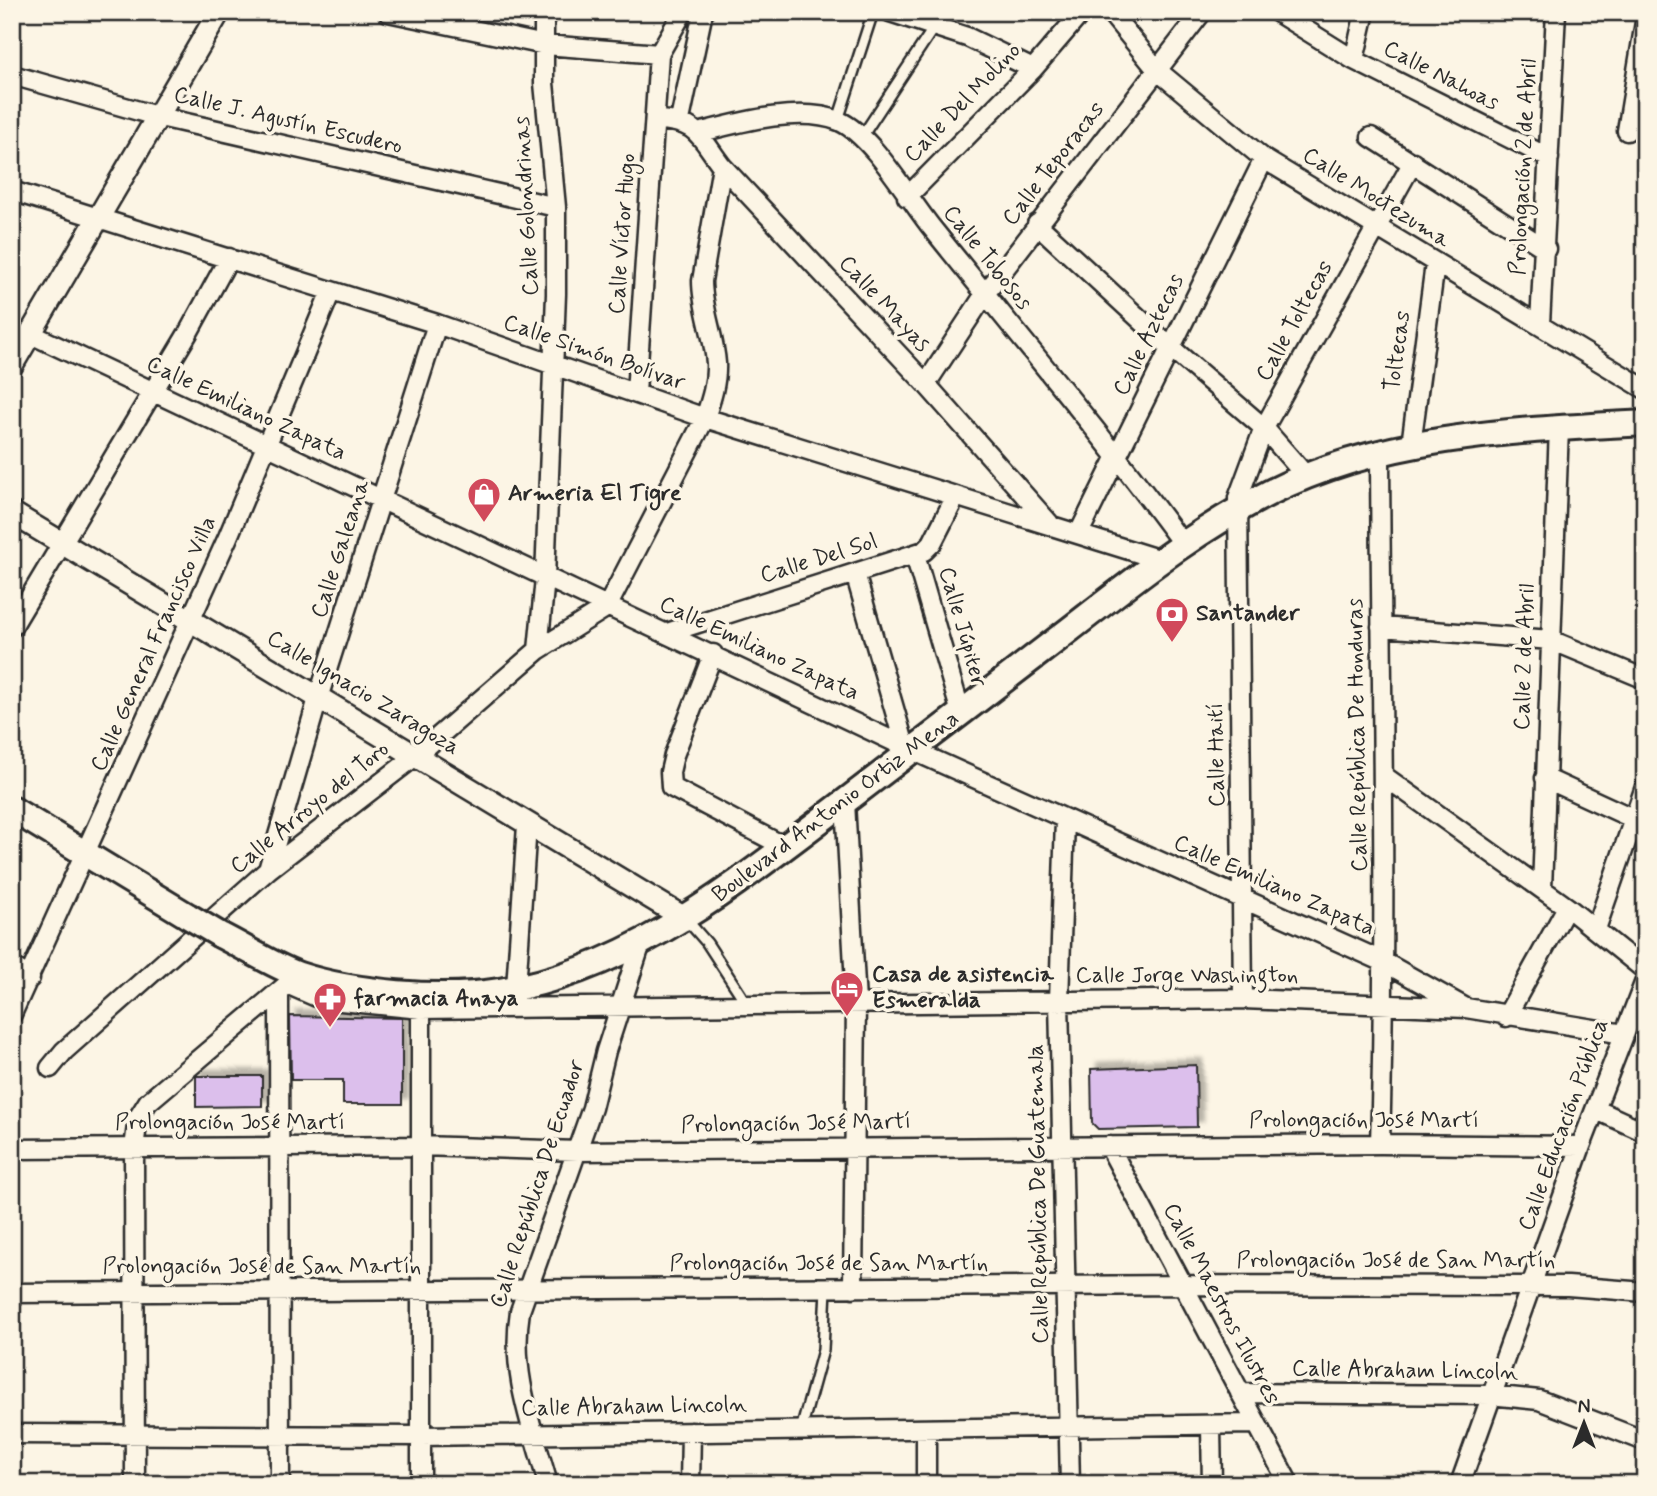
<svg xmlns="http://www.w3.org/2000/svg" width="1657" height="1496" font-family="Mynerve,sans-serif">
<defs>
<filter id="shadow"><feDropShadow dx="6" dy="-6" stdDeviation="2" flood-color="#0004"/></filter>
</defs>
<rect width="100%" height="100%" fill="#fcf5e5"/>
<filter id="ink" filterUnits="userSpaceOnUse"><feTurbulence type="fractalNoise" baseFrequency=".0143" numOctaves="2"/><feDisplacementMap in="SourceGraphic" scale="14" xChannelSelector="R" yChannelSelector="G"/><feConvolveMatrix kernelMatrix="1 2 1 2 8 2 1 2 1" color-interpolation-filters="sRGB"/></filter>
<g filter="url(#ink)">
<path fill="#dcbfec" stroke="#2b2b2b" stroke-width="2" filter="url(#shadow)" d="M 290,1016 L 402,1018 L 402,1104 L 343,1104 L 343,1080 L 291,1080 Z
M 1196,1065 L 1197,1127 L 1098,1129 L 1092,1123 L 1091,1069 Z
M 196,1076 L 262,1076 L 262,1106 L 196,1107 Z"/>
<g fill="none" stroke-linecap="round" stroke-linejoin="round">
<defs>
<path id="service" d="M 838,120 L 873,12
M 863,135 L 944,12
M 686,919 L 707,943 L 746,1003
M 801,1430 L 823,1350 L 826,1289"/>
<path id="minor" d="M 388,12 L 545,45 L 659,54
M 890,12 L 967,37 L 1033,69
M 1110,12 L 1158,71 L 1264,159 L 1645,389
M 1277,12 L 1354,60 L 1549,158
M 1354,60 L 1365,12
M 12,75 L 160,117 L 556,207
M 656,120 C 698,121 699,136 722,166 L 926,384 L 1049,523
M 680,120 L 703,12
M 1627,131 L 1645,22
M 698,133 C 737,123 800,105 839,121 C 872,135 908,198 932,228 C 1016,333 1103,435 1182,543
M 1371,137 L 1546,249
M 12,191 L 437,324 L 705,418 L 1161,560
M 907,197 L 1033,69 L 1082,12
M 1037,224 L 1170,347 L 1264,428 L 1306,476
M 1540,324 L 1556,12
M 31,334 L 912,750 L 1384,962 L 1466,1008
M 926,384 L 985,294 L 1202,12
M 636,393 L 659,54 L 683,12
M 1411,445 L 1435,264
M 1380,452 C 1381,683 1387,913 1380,1144
M 1079,533 L 1264,159
M 915,555 L 961,713
M 855,573 L 904,743
M 12,627 L 188,333 L 229,258
M 1381,627 L 1551,640 L 1645,679
M 667,633 L 924,551 L 932,543 L 956,496
M 538,650 L 545,578 L 556,294 L 556,207 L 544,83 L 544,12
M 713,654 L 674,755 L 670,772 L 671,787 L 785,847
M 1384,776 L 1567,907 L 1645,970
M 1545,778 L 1645,824
M 845,802 L 856,1003 L 853,1288
M 1065,820 L 1059,1001 L 1070,1484
M 268,870 L 319,695 L 437,324
M 1542,889 L 1559,427
M 1596,929 L 1645,787
M 12,966 L 30,978
M 289,985 L 321,999 L 421,1009 L 1243,999 L 1466,1008 L 1624,1034
M 516,988 L 527,825
M 279,994 L 280,1484
M 1243,999 L 1238,498 L 1264,428 L 1413,162
M 12,1014 L 228,537 L 331,291
M 1506,1017 L 1567,907
M 50,1068 L 64,1051 L 268,870 L 417,755 L 538,650 L 607,607 L 705,418 C 711,400 717,382 716,363 C 714,335 702,309 702,281 L 722,166
M 1597,1110 L 1645,1132
M 1109,1146 L 1289,1484
M 12,1149 L 420,1146 L 578,1151 L 1380,1144 L 1581,1146
M 12,1293 L 1185,1285 L 1568,1286 L 1645,1292
M 1240,1393 L 1490,1395 L 1539,1400 L 1645,1441
M 1211,1427 L 1212,1484
M 926,1431 L 926,1484
M 12,1434 L 422,1436 L 1256,1424
M 135,1484 L 134,1148 L 138,1118 L 148,1102 L 296,977
M 421,1484 L 421,999
M 548,1484 C 532,1426 510,1372 520,1311 L 592,1108 L 606,1051 L 641,943
M 690,1484 L 691,1432
M 1460,1484 L 1581,1146 L 1645,981"/>
<path id="tertiary" d="M 12,365 L 219,12
M 12,513 L 686,919"/>
<path id="secondary" d="M 12,809 L 188,916
M 220,935 C 246,948 272,965 299,975 C 353,993 442,1000 499,991 C 618,973 715,900 809,829 C 894,765 979,699 1064,634 C 1130,583 1194,531 1269,493 C 1383,435 1519,430 1645,423"/>
</defs>
<use href="#service" stroke="#2b2b2b" stroke-width="14"/>
<use href="#minor" stroke="#2b2b2b" stroke-width="23"/>
<use href="#tertiary" stroke="#2b2b2b" stroke-width="26"/>
<use href="#secondary" stroke="#2b2b2b" stroke-width="30"/>
<use href="#service" stroke="#fcf5e5" stroke-width="9"/>
<use href="#minor" stroke="#fcf5e5" stroke-width="18"/>
<use href="#tertiary" stroke="#fcf5e5" stroke-width="21"/>
<use href="#secondary" stroke="#fcf5e5" stroke-width="24"/>
<defs>
<path id="secondary-bridge" d="M 188,916 L 220,935"/>
</defs>
<use href="#secondary-bridge" stroke="#2b2b2b" stroke-width="30" stroke-linecap="butt"/>
<use href="#secondary-bridge" stroke="#fcf5e5" stroke-width="24"/>
</g>
</g>
<defs>
<symbol id="shop-pin" viewBox="-11 -11 22 30"><path d="M0 17L-7.5 6A9.5 9.5 0 1 1 7.5 6Z" fill="#d1495b" stroke="#fcf5e5"/><path d="M-5-2.5h2.3a2.7 3.5 0 0 1 5.4 0H5L5.5 6h-11ZM-1.5-2.5h3a1.5 2.3 0 0 0-3 0Z" fill="#fff"/></symbol>
<symbol id="bank-pin" viewBox="-11 -11 22 30"><path d="M0 17L-7.5 6A9.5 9.5 0 1 1 7.5 6Z" fill="#d1495b" stroke="#fcf5e5"/><path d="M-6-4H6V4H-6ZM0-2.3a2.3 2.3 0 1 0 0 4.6a2.3 2.3 0 1 0 0-4.6Z" fill="#fff"/></symbol>
<symbol id="hotel-pin" viewBox="-11 -11 22 30"><path d="M0 17L-7.5 6A9.5 9.5 0 1 1 7.5 6Z" fill="#d1495b" stroke="#fcf5e5"/><path d="M-6-4.5h1.5V1H6V5H4.5V3h-9V5H-6ZM-4 0a1.8 1.8 0 1 1 3.6 0ZM.5 0V-2.5h3Q6-2.5 6 0Z" fill="#fff"/></symbol>
<symbol id="pharmacy-pin" viewBox="-11 -11 22 30"><path d="M0 17L-7.5 6A9.5 9.5 0 1 1 7.5 6Z" fill="#d1495b" stroke="#fcf5e5"/><path d="M-2-6h4v4h4v4h-4v4h-4v-4h-4v-4h4Z" fill="#fff"/></symbol>
</defs>
<g fill-rule="evenodd">
<use href="#shop-pin" x="465" y="475" width="38" height="52"/>
<use href="#bank-pin" x="1153" y="595" width="38" height="52"/>
<use href="#hotel-pin" x="828" y="969" width="38" height="52"/>
<use href="#pharmacy-pin" x="311" y="980" width="38" height="52"/>
</g>
<g text-anchor="middle" dominant-baseline="central" stroke-width="7" stroke-linejoin="round" paint-order="stroke">
<g font-size="23" fill="#2b2b2b" stroke="#fcf5e5">
<text transform="translate(1441 76) rotate(27)">Calle Nahoas</text>
<text transform="translate(963 103) rotate(-46)">Calle Del Molino</text>
<text transform="translate(288 121) rotate(13)">Calle J. Agustín Escudero</text>
<text transform="translate(1054 164) rotate(-52)">Calle Teporacas</text>
<text transform="translate(1524 167) rotate(-87)">Prolongación 2 de Abril</text>
<text transform="translate(1376 198) rotate(32)">Calle Moctezuma</text>
<text transform="translate(527 206) rotate(-93)">Calle Golondrinas</text>
<text transform="translate(623 234) rotate(-86)">Calle Víctor Hugo</text>
<text transform="translate(987 258) rotate(51)">Calle Tobosos</text>
<text transform="translate(884 304) rotate(47)">Calle Mayas</text>
<text transform="translate(1295 321) rotate(-61)">Calle Toltecas</text>
<text transform="translate(1149 335) rotate(-64)">Calle Aztecas</text>
<text transform="translate(1398 351) rotate(-82)">Toltecas</text>
<text transform="translate(594 353) rotate(19)">Calle Simón Bolívar</text>
<text transform="translate(246 409) rotate(25)">Calle Emiliano Zapata</text>
<text transform="translate(341 549) rotate(-72)">Calle Galeana</text>
<text transform="translate(819 559) rotate(-17)">Calle Del Sol</text>
<text transform="translate(962 627) rotate(74)">Calle Júpiter</text>
<text transform="translate(154 644) rotate(-66)">Calle General Francisco Villa</text>
<text transform="translate(759 649) rotate(25)">Calle Emiliano Zapata</text>
<text transform="translate(1525 657) rotate(-88)">Calle 2 de Abril</text>
<text transform="translate(363 693) rotate(31)">Calle Ignacio Zaragoza</text>
<text transform="translate(1358 735) rotate(-91)">Calle República De Honduras</text>
<text transform="translate(1217 755) rotate(-91)">Calle Haití</text>
<text transform="translate(836 807) rotate(-37)">Boulevard Antonio Ortiz Mena</text>
<text transform="translate(310 808) rotate(-39)">Calle Arroyo del Toro</text>
<text transform="translate(1274 886) rotate(24)">Calle Emiliano Zapata</text>
<text x="1187" y="976">Calle Jorge Washington</text>
<text x="1364" y="1121">Prolongación José Martí</text>
<text x="230" y="1123">Prolongación José Martí</text>
<text transform="translate(796 1124) rotate(-1)">Prolongación José Martí</text>
<text transform="translate(1564 1125) rotate(-70)">Calle Educación Pública</text>
<text transform="translate(538 1184) rotate(-72)">Calle República De Ecuador</text>
<text transform="translate(1039 1194) rotate(-91)">Calle República De Guatemala</text>
<text x="1396" y="1261">Prolongación José de San Martín</text>
<text x="829" y="1264">Prolongación José de San Martín</text>
<text x="262" y="1267">Prolongación José de San Martín</text>
<text transform="translate(1221 1304) rotate(62)">Calle Maestros Ilustres</text>
<text transform="translate(1405 1371) rotate(1)">Calle Abraham Lincoln</text>
<text transform="translate(634 1407) rotate(-1)">Calle Abraham Lincoln</text>
</g>
<g font-size="23" font-weight="bold" fill="#2b2b2b" stroke="#fcf5e5" text-anchor="start">
<text x="508" y="494">Armeria El Tigre</text>
<text x="1196" y="614">Santander</text>
<text x="872" y="975">Casa de asistencia<tspan x="872" dy="26">Esmeralda</tspan></text>
<text x="354" y="999">farmacia Anaya</text>
</g>
</g>
<rect width="1657" height="1496" fill="none" stroke="#fcf5e5" stroke-width="42"/>
<rect x="21" y="21" width="1615" height="1454" fill="none" stroke="#2b2b2b" stroke-width="2.5" filter="url(#ink)"/>
<g transform="translate(1584 1423)" stroke="#fcf5e5" stroke-width="5" paint-order="stroke">
<path d="M0-5L12 26L0 18L-12 26Z" fill="#2b2b2b"/>
<text y="-10" font-size="19" font-weight="bold" text-anchor="middle" fill="#2b2b2b">N</text>
</g>
</svg>
